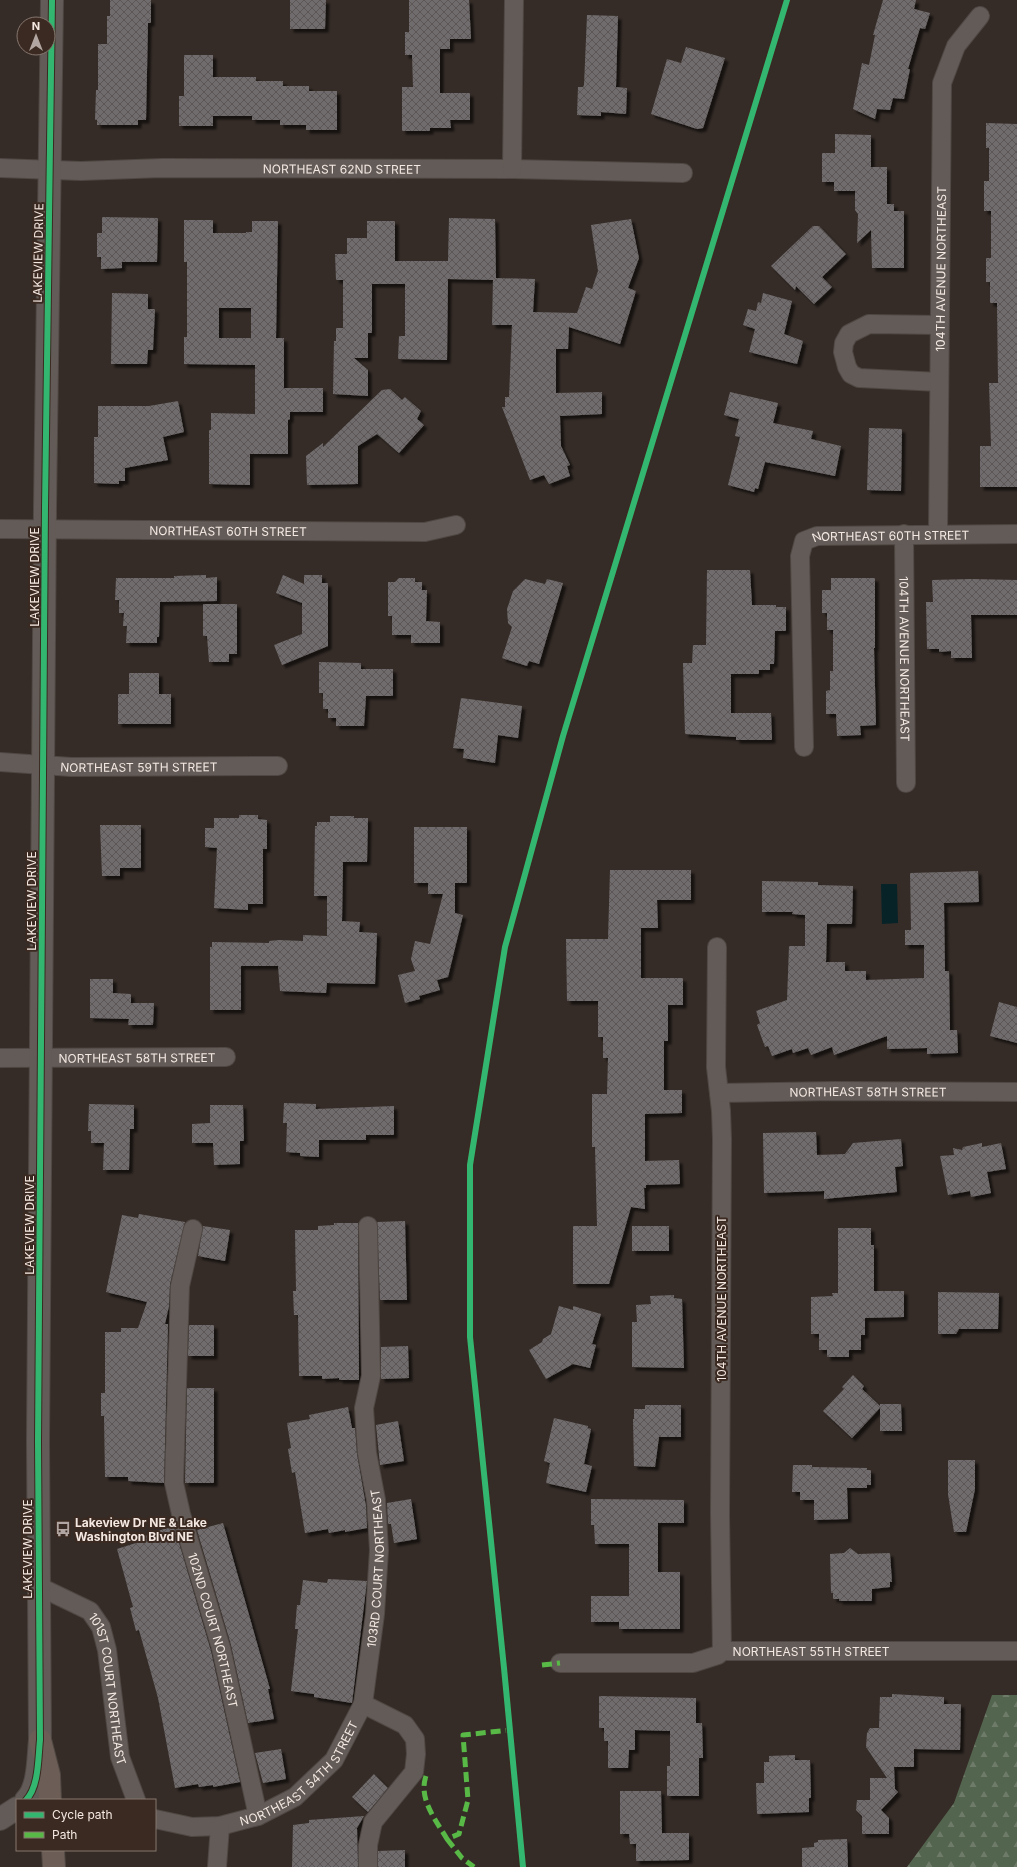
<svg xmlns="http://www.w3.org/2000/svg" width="1017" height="1867" font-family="Inter,sans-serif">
<defs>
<pattern id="forest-firs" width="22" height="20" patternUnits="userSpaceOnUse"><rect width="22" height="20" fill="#54654f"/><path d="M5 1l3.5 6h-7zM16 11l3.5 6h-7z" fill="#6d7b68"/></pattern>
<pattern id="building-cross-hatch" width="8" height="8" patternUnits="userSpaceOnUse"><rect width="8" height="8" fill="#706c6d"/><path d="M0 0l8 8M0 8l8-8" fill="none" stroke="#5b5756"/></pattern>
<filter id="shadow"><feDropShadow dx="3.5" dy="3.5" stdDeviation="1" flood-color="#0009"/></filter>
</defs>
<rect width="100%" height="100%" fill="#352c27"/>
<path fill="url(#forest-firs)" d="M 992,1695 L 1017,1695 L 1017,1867 L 907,1867 L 954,1803 Z"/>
<path fill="#082327" d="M 881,884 L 897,884 L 898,923 L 882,924 Z"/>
<path fill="url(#building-cross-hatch)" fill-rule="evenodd" filter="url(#shadow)" d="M 110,0 L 151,0 L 151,23 L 148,23 L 146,120 L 138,120 L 138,125 L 97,125 L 97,120 L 95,120 L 96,90 L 98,90 L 98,44 L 107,44 L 107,16 L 110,16 Z
M 290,0 L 326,0 L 325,29 L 290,29 Z
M 409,0 L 469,0 L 471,39 L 450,39 L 450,49 L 440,49 L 440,93 L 470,93 L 470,120 L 450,120 L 451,128 L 430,128 L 430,131 L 402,131 L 402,87 L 413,87 L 412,55 L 405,55 L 405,32 L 409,32 Z
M 883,0 L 916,0 L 914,9 L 930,13 L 925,29 L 920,28 L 908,69 L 910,69 L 904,99 L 893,98 L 890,110 L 877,109 L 875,119 L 853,109 L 862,63 L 869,65 L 875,35 L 873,35 Z
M 587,15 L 618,16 L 616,87 L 627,88 L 626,114 L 601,112 L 601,116 L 577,115 L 578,87 L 583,87 L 584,85 Z
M 686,47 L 725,58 L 703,128 L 697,129 L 651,114 L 667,59 L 681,63 Z
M 184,55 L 213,55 L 213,77 L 256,77 L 256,81 L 283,81 L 283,86 L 309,86 L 309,91 L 337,91 L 337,130 L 306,130 L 306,125 L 280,125 L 280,120 L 252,120 L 252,116 L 213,116 L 213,126 L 179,126 L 179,96 L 184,96 Z
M 986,123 L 1017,124 L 1017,487 L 980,487 L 980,446 L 991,446 L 989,383 L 998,383 L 997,303 L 990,303 L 990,282 L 986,282 L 986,258 L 991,258 L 991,211 L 984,211 L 984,181 L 989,181 L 989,148 L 986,148 Z
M 835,134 L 871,135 L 871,167 L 887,167 L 887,204 L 894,204 L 894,211 L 904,211 L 904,268 L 872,268 L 871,230 L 857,243 L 858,214 L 855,210 L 855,191 L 834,191 L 834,182 L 822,182 L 822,153 L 835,153 Z
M 102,217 L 158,218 L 157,262 L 122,262 L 122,268 L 101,269 L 101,257 L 97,257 L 97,233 L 102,233 Z
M 449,218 L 495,219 L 496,278 L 535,279 L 533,312 L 577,313 L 586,287 L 592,289 L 598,271 L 591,225 L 631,219 L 639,258 L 628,288 L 636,291 L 620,344 L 569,327 L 568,349 L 556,349 L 556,393 L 602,392 L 602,414 L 560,416 L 561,446 L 570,465 L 567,466 L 570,476 L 549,484 L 544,475 L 530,480 L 502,407 L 505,407 L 505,397 L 509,397 L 512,325 L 492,325 L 493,280 L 448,279 L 447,360 L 398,359 L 399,336 L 405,336 L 405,284 L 372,284 L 372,333 L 368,333 L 368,358 L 354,358 L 368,370 L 368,396 L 333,394 L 334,341 L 336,341 L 336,328 L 343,328 L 343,280 L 336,280 L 335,254 L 347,254 L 347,238 L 367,238 L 367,221 L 395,221 L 395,261 L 448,261 Z
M 184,220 L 213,220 L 213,233 L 246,233 L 246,232 L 252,232 L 252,221 L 278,221 L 276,338 L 284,338 L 284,388 L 323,388 L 323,412 L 290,412 L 290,419 L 288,420 L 288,454 L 250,454 L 250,485 L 209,484 L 209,430 L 211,430 L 211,413 L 255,414 L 255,365 L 184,364 L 184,337 L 187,337 L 187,262 L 184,262 ZM 219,308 L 251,308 L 251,338 L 219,338 Z
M 813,226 L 819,226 L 846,254 L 822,277 L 832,287 L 814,304 L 796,286 L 795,290 L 771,266 Z
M 112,293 L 148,294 L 148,309 L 155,309 L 153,350 L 148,350 L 147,364 L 111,364 Z
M 763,293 L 792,301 L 784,334 L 803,341 L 797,364 L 749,352 L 755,329 L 743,325 L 748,309 L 756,311 L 758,302 L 761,303 Z
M 390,389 L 402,400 L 405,397 L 421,411 L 417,419 L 424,425 L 399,453 L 377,434 L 358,446 L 358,484 L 307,485 L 306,456 L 323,443 L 323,447 L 382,390 Z
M 730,392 L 778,403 L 773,423 L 813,431 L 811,439 L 841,446 L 835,476 L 765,462 L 758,489 L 755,488 L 754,492 L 728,485 L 740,437 L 735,436 L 739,419 L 724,415 Z
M 178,401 L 184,432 L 163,437 L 168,460 L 125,468 L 125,481 L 119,481 L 119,484 L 94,483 L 94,437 L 98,437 L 98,406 L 149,406 Z
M 869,428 L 902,429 L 901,491 L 867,490 Z
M 707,570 L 750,570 L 752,605 L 776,605 L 776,607 L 786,607 L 786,631 L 775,631 L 774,664 L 770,664 L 770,670 L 759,670 L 759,674 L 731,674 L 731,713 L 771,713 L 772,740 L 736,740 L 736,737 L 685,734 L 683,663 L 692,663 L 693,645 L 706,645 Z
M 206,575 L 206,578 L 217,577 L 217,601 L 160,602 L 159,637 L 157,637 L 157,643 L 126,643 L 127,626 L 123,626 L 124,613 L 119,613 L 119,600 L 115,600 L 116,578 L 174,578 L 174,576 Z
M 283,575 L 304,584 L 304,575 L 322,575 L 322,583 L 328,583 L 328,646 L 282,665 L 274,645 L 302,634 L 302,603 L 276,593 Z
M 399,578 L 415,578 L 415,582 L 422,582 L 422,590 L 427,590 L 426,621 L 440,622 L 440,643 L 411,643 L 411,635 L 392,635 L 392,616 L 388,616 L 388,582 L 395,582 Z
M 831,578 L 875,578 L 875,648 L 874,648 L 876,725 L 860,726 L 861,735 L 837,736 L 836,714 L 826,714 L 826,691 L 830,690 L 830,671 L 833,671 L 833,630 L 827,630 L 827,613 L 822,613 L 822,590 L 831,590 Z
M 525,579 L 545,584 L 547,579 L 563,583 L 539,664 L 529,661 L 527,666 L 502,658 L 512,627 L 508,623 L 507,609 L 513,591 Z
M 971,579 L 1017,580 L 1017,615 L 971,615 L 972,658 L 951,658 L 951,651 L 939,652 L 939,649 L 927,649 L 926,602 L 933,602 L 932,580 Z
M 203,604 L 237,604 L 237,654 L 229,654 L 229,662 L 209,662 L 207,636 L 203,636 Z
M 319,662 L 361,663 L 361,669 L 393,669 L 393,696 L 366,696 L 364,726 L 336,726 L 336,718 L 328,718 L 328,709 L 323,709 L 323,693 L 319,693 Z
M 129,673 L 159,673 L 159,694 L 171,694 L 171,724 L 118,724 L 118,694 L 129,694 Z
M 461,698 L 522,706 L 518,738 L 498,735 L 495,763 L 463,758 L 464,749 L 453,748 Z
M 239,815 L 258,815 L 258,819 L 267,820 L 267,849 L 263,849 L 263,904 L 248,904 L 248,910 L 214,908 L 217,848 L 205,847 L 205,828 L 214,828 L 214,818 L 239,818 Z
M 330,816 L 354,816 L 354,818 L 368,818 L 367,862 L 343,862 L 342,921 L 360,922 L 359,932 L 377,933 L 375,984 L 327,983 L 326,993 L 280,991 L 278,966 L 241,966 L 241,1010 L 210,1010 L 210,947 L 212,947 L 212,942 L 269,943 L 269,941 L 279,940 L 303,941 L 303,935 L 327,936 L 327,896 L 314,896 L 315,826 L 317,826 L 317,822 L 330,822 Z
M 100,825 L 141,825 L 141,868 L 120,868 L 120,876 L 102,876 Z
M 414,827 L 467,827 L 467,883 L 455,883 L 455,913 L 463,915 L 448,977 L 437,980 L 440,990 L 419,996 L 420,999 L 405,1003 L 398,975 L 415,971 L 411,959 L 415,941 L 430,944 L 443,894 L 428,894 L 428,883 L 414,883 Z
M 610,870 L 691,870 L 691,900 L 657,900 L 658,928 L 641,928 L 641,978 L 683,978 L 683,1005 L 668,1005 L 668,1041 L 664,1041 L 664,1090 L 682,1090 L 682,1113 L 645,1114 L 645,1161 L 679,1160 L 680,1184 L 646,1185 L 646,1188 L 644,1188 L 645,1209 L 631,1207 L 609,1284 L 573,1284 L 573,1226 L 597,1226 L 595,1147 L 592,1147 L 592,1094 L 607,1094 L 608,1058 L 603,1058 L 603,1037 L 598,1037 L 598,1001 L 567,1001 L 566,939 L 608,939 Z
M 978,871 L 979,902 L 944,903 L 945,971 L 949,971 L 950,1030 L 957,1030 L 958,1053 L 927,1054 L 927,1048 L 887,1049 L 887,1036 L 834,1055 L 832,1047 L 811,1055 L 808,1048 L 793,1053 L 792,1049 L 772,1056 L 768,1046 L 765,1047 L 757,1025 L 760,1023 L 756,1011 L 787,1000 L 789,946 L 805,946 L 805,915 L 792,914 L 793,912 L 762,912 L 762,881 L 818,882 L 818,885 L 853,886 L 852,924 L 827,924 L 826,962 L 845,962 L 845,971 L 866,971 L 866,980 L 924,978 L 924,945 L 905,945 L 905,930 L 911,930 L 910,873 Z
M 90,979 L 113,979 L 113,993 L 131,994 L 131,1003 L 154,1003 L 153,1025 L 128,1025 L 129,1019 L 90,1018 Z
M 999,1002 L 1017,1007 L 1017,1043 L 990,1036 Z
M 284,1103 L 316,1104 L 316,1109 L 394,1106 L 394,1135 L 366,1135 L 366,1140 L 319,1140 L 319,1157 L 300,1156 L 300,1153 L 286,1152 L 287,1123 L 283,1123 Z
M 89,1104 L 134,1105 L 134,1129 L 130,1129 L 129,1170 L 103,1170 L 104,1143 L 91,1143 L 91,1131 L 88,1131 Z
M 210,1105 L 243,1105 L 244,1141 L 240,1141 L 240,1164 L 214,1165 L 213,1143 L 192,1143 L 192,1124 L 210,1123 Z
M 816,1132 L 817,1155 L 845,1154 L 853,1143 L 901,1139 L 903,1166 L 895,1167 L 897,1192 L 824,1199 L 824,1191 L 764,1193 L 763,1133 Z
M 982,1143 L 982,1147 L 1001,1143 L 1006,1169 L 987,1172 L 991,1193 L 971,1197 L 970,1191 L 948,1195 L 940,1156 L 954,1155 L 953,1148 L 962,1150 L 963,1147 Z
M 139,1214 L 185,1222 L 170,1284 L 169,1306 L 165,1324 L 168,1324 L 164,1483 L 128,1481 L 128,1477 L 105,1477 L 104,1416 L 101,1416 L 101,1393 L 105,1393 L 105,1332 L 121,1332 L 121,1328 L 138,1328 L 147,1302 L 106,1292 L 122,1215 L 138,1218 Z
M 405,1221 L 407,1300 L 380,1300 L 377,1222 Z
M 334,1223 L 358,1223 L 359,1380 L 339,1380 L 339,1378 L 322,1379 L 322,1376 L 299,1376 L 298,1315 L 294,1315 L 293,1291 L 296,1291 L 295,1230 L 318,1230 L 318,1226 L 334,1225 Z
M 203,1226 L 230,1230 L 225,1261 L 198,1256 Z
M 632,1226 L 669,1226 L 669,1251 L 632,1251 Z
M 838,1228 L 871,1228 L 871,1245 L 874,1245 L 874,1291 L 904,1291 L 904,1317 L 865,1318 L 865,1335 L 861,1335 L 861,1350 L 849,1350 L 849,1357 L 827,1357 L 827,1350 L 819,1350 L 819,1334 L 811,1334 L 811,1297 L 833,1296 L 832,1293 L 838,1293 Z
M 938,1292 L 999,1293 L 998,1329 L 959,1329 L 956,1334 L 938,1334 Z
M 674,1295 L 674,1298 L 682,1299 L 684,1368 L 632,1367 L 632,1322 L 637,1322 L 636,1305 L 651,1304 L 650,1296 Z
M 559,1306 L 573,1310 L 573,1306 L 601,1314 L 592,1344 L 596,1345 L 590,1368 L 573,1364 L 546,1379 L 529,1350 L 542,1342 L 543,1339 L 551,1334 Z
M 189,1325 L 214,1325 L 214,1356 L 188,1356 Z
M 408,1346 L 409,1378 L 381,1379 L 381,1347 Z
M 853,1375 L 864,1386 L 862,1389 L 880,1406 L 880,1404 L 901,1404 L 902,1431 L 880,1431 L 880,1408 L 852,1438 L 823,1411 L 844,1389 L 842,1387 Z
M 187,1388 L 214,1388 L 214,1483 L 185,1483 Z
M 645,1405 L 681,1405 L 681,1437 L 659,1437 L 655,1467 L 634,1466 L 633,1419 L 634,1419 L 634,1409 L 645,1409 Z
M 348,1407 L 352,1428 L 355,1428 L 357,1454 L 366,1506 L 367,1528 L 345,1532 L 345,1530 L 329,1533 L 328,1529 L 305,1533 L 295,1472 L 292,1473 L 288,1449 L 291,1448 L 287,1423 L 310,1419 L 309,1415 Z
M 554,1418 L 588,1426 L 588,1428 L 591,1429 L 584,1464 L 592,1466 L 586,1492 L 546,1483 L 550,1463 L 544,1461 Z
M 398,1421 L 404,1461 L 380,1465 L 376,1425 Z
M 948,1460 L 975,1460 L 975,1489 L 966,1532 L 954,1532 L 948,1494 Z
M 793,1465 L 812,1465 L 812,1467 L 867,1468 L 867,1470 L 871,1470 L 871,1485 L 867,1485 L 867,1488 L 847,1488 L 848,1519 L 814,1520 L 814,1500 L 800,1500 L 800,1492 L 792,1492 Z
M 411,1499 L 417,1539 L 394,1543 L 391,1524 L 388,1524 L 387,1503 Z
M 591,1499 L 684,1500 L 684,1523 L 658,1523 L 658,1572 L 680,1572 L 680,1629 L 619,1629 L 619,1622 L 591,1622 L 591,1596 L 629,1596 L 629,1544 L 595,1544 L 594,1525 L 591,1525 Z
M 223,1523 L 270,1689 L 268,1689 L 274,1719 L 248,1723 L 231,1645 L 197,1530 Z
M 174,1526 L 211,1651 L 240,1782 L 213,1787 L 213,1785 L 199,1787 L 198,1784 L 175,1788 L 158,1698 L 139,1630 L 136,1631 L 130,1608 L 133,1607 L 117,1549 L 139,1542 L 138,1538 L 152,1534 L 151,1533 Z
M 850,1548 L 858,1554 L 890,1553 L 892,1582 L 890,1582 L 890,1587 L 872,1589 L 872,1601 L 839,1601 L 839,1599 L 833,1599 L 833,1593 L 831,1593 L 830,1554 L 844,1553 Z
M 328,1579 L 367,1581 L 352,1703 L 314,1697 L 314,1694 L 291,1691 L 298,1629 L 295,1629 L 297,1605 L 300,1605 L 303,1580 L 327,1583 Z
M 892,1694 L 944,1697 L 944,1704 L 961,1704 L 960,1750 L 914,1749 L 914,1767 L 894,1767 L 895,1789 L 898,1792 L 881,1810 L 889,1818 L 889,1834 L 862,1834 L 862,1816 L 856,1810 L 857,1800 L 870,1800 L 870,1778 L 887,1778 L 866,1747 L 867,1733 L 870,1728 L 879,1728 L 880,1697 L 892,1697 Z
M 599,1696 L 696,1698 L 696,1723 L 702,1723 L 703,1758 L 699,1758 L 699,1796 L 667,1796 L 667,1766 L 670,1766 L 670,1731 L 635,1730 L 635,1750 L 629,1750 L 628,1768 L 608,1768 L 608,1741 L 604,1741 L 604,1728 L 599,1728 Z
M 281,1749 L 286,1779 L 263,1783 L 255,1753 Z
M 795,1755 L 795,1760 L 810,1760 L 811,1798 L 809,1798 L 809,1812 L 757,1814 L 756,1783 L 764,1783 L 764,1762 L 769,1762 L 769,1756 Z
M 374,1774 L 388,1788 L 368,1812 L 352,1797 Z
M 620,1791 L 661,1791 L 662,1833 L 689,1833 L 689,1860 L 636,1861 L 636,1844 L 630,1844 L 629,1834 L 620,1834 Z
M 364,1816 L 357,1828 L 358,1867 L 292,1867 L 293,1825 L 309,1823 L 309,1820 Z
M 847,1839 L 848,1867 L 802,1867 L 802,1848 L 814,1847 L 814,1843 L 818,1842 L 818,1840 Z
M 405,1850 L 405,1867 L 378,1867 L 378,1851 Z"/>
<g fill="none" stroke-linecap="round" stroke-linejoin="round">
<defs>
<g id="minor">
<path id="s1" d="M 0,168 L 81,171 L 162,168 L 512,169 L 683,173"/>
<path d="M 512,169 L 514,0"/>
<path d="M 939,382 L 859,378 L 851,374 L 847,367 L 843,352 L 844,343 L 849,334 L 869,324 L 939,325"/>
<path id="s2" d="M 0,529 L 425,532 L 456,525"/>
<path id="s3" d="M 904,534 L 906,783"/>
<path id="s4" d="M 938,534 L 942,83 L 956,46 L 980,16"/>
<path id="s5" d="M 804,747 L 800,556 L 804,541 L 817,536 L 1017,534"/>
<path id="s6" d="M 0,762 L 71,767 L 278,766"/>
<path d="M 717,947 L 716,1067 L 721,1111 L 722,1139 L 720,1514 L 722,1651"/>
<path id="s7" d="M 0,1058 L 226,1057"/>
<path id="s8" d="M 719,1093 L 835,1091 L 1017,1092"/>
<path id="s9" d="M 193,1229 L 180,1286 L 174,1483 L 181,1514 L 221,1648 L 258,1816"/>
<path id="s10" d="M 38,1586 L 90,1611 L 101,1627 L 107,1650 L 120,1757 L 136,1800"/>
<path id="s11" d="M 560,1663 L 693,1663 L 718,1655 L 722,1651 L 1017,1651"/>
<path d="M 363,1704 L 405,1725 L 415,1739 L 416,1754 L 414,1772 L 373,1822 L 368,1845 L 368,1867"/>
<path id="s12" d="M 155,1819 L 192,1827 L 220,1826 L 258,1816 L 295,1797 L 334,1760 L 363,1704 L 375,1614 L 379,1550 L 376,1500 L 367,1453 L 364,1408 L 371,1376 L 368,1226"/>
<path d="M 217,1867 L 220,1826"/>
</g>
<path id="tertiary" d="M 26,1800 C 39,1787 38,1758 40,1740 L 38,1442 L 45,507 L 52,0
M 0,1819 L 17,1808"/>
<path id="primary" d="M 40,1740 L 49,1775 L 50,1800
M 53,1850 L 54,1867"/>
</defs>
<use href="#minor" stroke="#4f4743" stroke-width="20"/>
<use href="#tertiary" stroke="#4f4743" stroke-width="24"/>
<use href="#primary" stroke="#4f4743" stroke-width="24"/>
<use href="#minor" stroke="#635b57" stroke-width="18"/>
<use href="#tertiary" stroke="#635b57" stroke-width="22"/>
<use href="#primary" stroke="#6c5e56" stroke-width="22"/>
<path stroke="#58b947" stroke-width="5" stroke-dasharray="10 5" stroke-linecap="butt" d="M 542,1665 L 560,1663
M 426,1776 C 418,1799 436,1820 447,1839 L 459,1834 L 468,1800 L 463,1735 L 510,1730
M 447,1839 L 462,1858 L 474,1867"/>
<defs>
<path id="cycleway" d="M 26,1800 C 39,1787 38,1758 40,1740 L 38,1442 L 45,507 L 52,0
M 523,1867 L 504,1668 L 470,1337 L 470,1165 L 505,947 L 563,736 L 787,0"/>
</defs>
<use href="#cycleway" stroke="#3b2a21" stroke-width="8"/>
<use href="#cycleway" stroke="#33b770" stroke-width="6"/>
</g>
<defs>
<symbol id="bus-bare" viewBox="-9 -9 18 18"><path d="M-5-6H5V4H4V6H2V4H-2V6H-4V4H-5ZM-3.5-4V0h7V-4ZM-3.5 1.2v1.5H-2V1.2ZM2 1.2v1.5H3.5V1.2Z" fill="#b1a6a1" stroke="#3b2a21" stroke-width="2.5" paint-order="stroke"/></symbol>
</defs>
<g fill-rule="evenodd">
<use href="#bus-bare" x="52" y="1518" width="22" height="22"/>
</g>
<g text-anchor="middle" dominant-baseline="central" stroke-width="4" stroke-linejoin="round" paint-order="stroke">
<g font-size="12" fill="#f4e8e2" stroke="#3b2a21">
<text stroke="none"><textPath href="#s1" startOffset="342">NORTHEAST 62ND STREET</textPath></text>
<text transform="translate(38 253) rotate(-89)">LAKEVIEW DRIVE</text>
<text stroke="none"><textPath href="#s4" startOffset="265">104TH AVENUE NORTHEAST</textPath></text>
<text stroke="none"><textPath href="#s2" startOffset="228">NORTHEAST 60TH STREET</textPath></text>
<text stroke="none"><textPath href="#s5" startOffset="294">NORTHEAST 60TH STREET</textPath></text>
<text transform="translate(34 577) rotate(-90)">LAKEVIEW DRIVE</text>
<text stroke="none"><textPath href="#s3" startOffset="125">104TH AVENUE NORTHEAST</textPath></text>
<text stroke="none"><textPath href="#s6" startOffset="139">NORTHEAST 59TH STREET</textPath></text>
<text transform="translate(31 901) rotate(-90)">LAKEVIEW DRIVE</text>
<text stroke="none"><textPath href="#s7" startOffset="137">NORTHEAST 58TH STREET</textPath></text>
<text stroke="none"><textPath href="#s8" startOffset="149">NORTHEAST 58TH STREET</textPath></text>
<text transform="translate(29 1225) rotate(-90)">LAKEVIEW DRIVE</text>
<text transform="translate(721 1299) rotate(-90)">104TH AVENUE NORTHEAST</text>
<text transform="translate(27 1549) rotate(-90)">LAKEVIEW DRIVE</text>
<text stroke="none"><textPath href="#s12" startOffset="400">103RD COURT NORTHEAST</textPath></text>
<text stroke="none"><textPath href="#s9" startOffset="408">102ND COURT NORTHEAST</textPath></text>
<text stroke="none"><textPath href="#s11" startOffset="254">NORTHEAST 55TH STREET</textPath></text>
<text stroke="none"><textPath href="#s10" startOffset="139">101ST COURT NORTHEAST</textPath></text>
<text stroke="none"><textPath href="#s12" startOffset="165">NORTHEAST 54TH STREET</textPath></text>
</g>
<g font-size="12" font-weight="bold" fill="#f4e8e2" stroke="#3b2a21" text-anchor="start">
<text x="75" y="1522">Lakeview Dr NE &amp; Lake<tspan x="75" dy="14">Washington Blvd NE</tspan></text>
</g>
</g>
<rect x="16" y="1799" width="140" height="52" fill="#3b2a21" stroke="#85766e"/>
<rect x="24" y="1812" width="20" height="6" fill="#33b770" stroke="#85766e"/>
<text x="52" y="1819" font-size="12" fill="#f4e8e2">Cycle path</text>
<rect x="24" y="1832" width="20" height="6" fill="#58b947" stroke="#85766e"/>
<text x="52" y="1839" font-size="12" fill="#f4e8e2">Path</text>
<g transform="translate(36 36)"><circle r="19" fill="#3b2a21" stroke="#85766e"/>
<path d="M0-3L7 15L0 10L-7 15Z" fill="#b1a6a1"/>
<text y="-6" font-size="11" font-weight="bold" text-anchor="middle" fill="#f4e8e2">N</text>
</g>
</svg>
